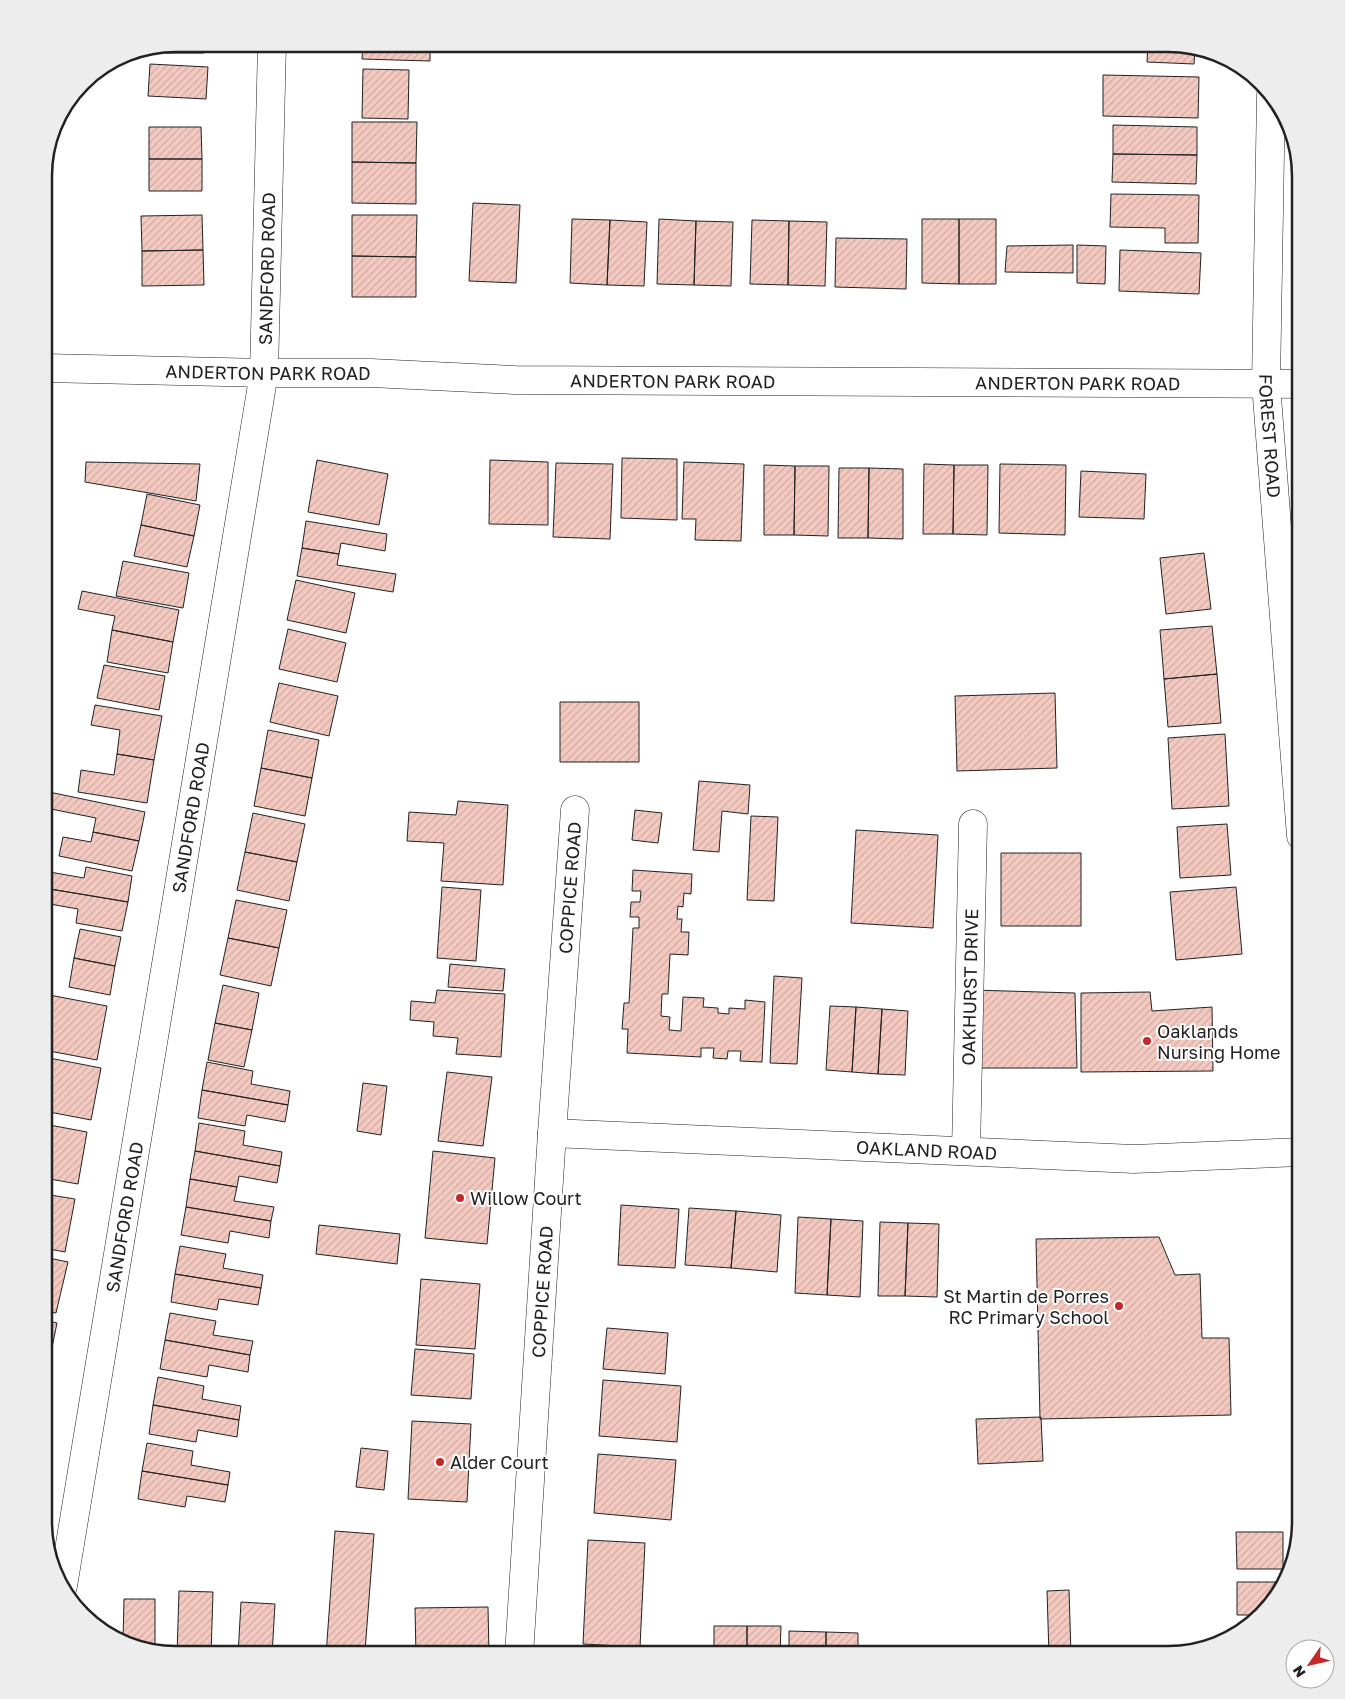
<svg xmlns="http://www.w3.org/2000/svg" width="1345" height="1699" font-family="'Golos Text',sans-serif">
<defs>
<pattern id="building-hatch" width="6" height="6" patternUnits="userSpaceOnUse" patternTransform="scale(1.25)"><rect width="6" height="6" fill="#f3c9c0"/><path d="M-1 1l2-2M0 6l6-6M5 7l2-2" fill="none" stroke="#d0aca5"/></pattern>
</defs>
<rect width="100%" height="100%" fill="#fff"/>
<path fill="url(#building-hatch)" stroke="#222" d="M 176,44 L 204,44 L 204,53 L 165,53 L 165,46 Z
M 363,44 L 430,44 L 430,61 L 362,59 Z
M 1148,44 L 1177,44 L 1195,49 L 1194,64 L 1147,62 Z
M 150,64 L 208,67 L 206,99 L 148,96 Z
M 363,69 L 409,70 L 408,119 L 362,118 Z
M 1103,75 L 1199,77 L 1198,118 L 1103,116 Z
M 352,122 L 417,122 L 416,163 L 352,162 Z
M 1113,125 L 1197,127 L 1197,155 L 1113,154 Z
M 149,127 L 201,127 L 202,159 L 149,159 Z
M 1113,154 L 1197,155 L 1196,184 L 1112,182 Z
M 149,159 L 202,159 L 202,191 L 149,191 Z
M 352,162 L 416,163 L 416,204 L 352,203 Z
M 1111,194 L 1199,195 L 1198,243 L 1165,243 L 1165,228 L 1110,227 Z
M 473,203 L 520,205 L 516,283 L 469,281 Z
M 202,215 L 203,250 L 142,251 L 141,216 Z
M 352,215 L 417,215 L 416,257 L 352,256 Z
M 572,219 L 610,220 L 607,285 L 570,283 Z
M 659,219 L 696,221 L 694,285 L 657,284 Z
M 922,219 L 959,219 L 959,284 L 922,283 Z
M 959,219 L 996,219 L 996,284 L 959,284 Z
M 610,220 L 647,222 L 644,286 L 607,285 Z
M 752,220 L 789,221 L 788,285 L 750,284 Z
M 696,221 L 733,222 L 731,286 L 694,285 Z
M 789,221 L 827,222 L 825,286 L 788,285 Z
M 836,238 L 907,239 L 906,289 L 835,287 Z
M 44,242 L 48,242 L 49,279 L 44,279 Z
M 1073,245 L 1073,273 L 1005,272 L 1007,246 Z
M 1077,245 L 1106,246 L 1105,284 L 1077,283 Z
M 203,250 L 204,285 L 142,286 L 142,251 Z
M 1120,250 L 1201,253 L 1199,294 L 1119,291 Z
M 352,256 L 416,257 L 416,297 L 352,297 Z
M 622,458 L 677,459 L 677,520 L 621,518 Z
M 317,460 L 388,474 L 379,525 L 308,512 Z
M 490,460 L 548,462 L 548,525 L 489,524 Z
M 86,462 L 200,464 L 196,501 L 85,482 Z
M 684,462 L 744,464 L 741,541 L 695,540 L 696,519 L 682,519 Z
M 556,463 L 613,464 L 610,539 L 553,537 Z
M 924,464 L 954,465 L 953,534 L 923,534 Z
M 1000,464 L 1066,465 L 1065,535 L 999,533 Z
M 764,465 L 795,466 L 794,535 L 764,535 Z
M 954,465 L 988,465 L 987,535 L 953,534 Z
M 795,466 L 829,466 L 828,536 L 794,535 Z
M 839,468 L 869,468 L 868,538 L 838,538 Z
M 869,468 L 903,469 L 903,539 L 868,538 Z
M 1081,471 L 1146,474 L 1144,519 L 1079,517 Z
M 147,494 L 200,505 L 194,536 L 141,525 Z
M 306,521 L 387,534 L 385,551 L 341,543 L 339,554 L 302,548 Z
M 141,525 L 194,536 L 187,567 L 134,556 Z
M 302,548 L 339,554 L 337,565 L 396,574 L 393,592 L 297,576 Z
M 1204,553 L 1211,609 L 1166,614 L 1160,558 Z
M 123,561 L 189,573 L 183,608 L 116,596 Z
M 296,580 L 355,593 L 346,633 L 287,620 Z
M 82,591 L 179,610 L 173,642 L 112,630 L 115,616 L 78,609 Z
M 1212,626 L 1217,674 L 1164,679 L 1160,630 Z
M 288,629 L 346,643 L 337,682 L 279,669 Z
M 112,630 L 173,642 L 168,673 L 107,662 Z
M 104,665 L 165,676 L 159,710 L 97,698 Z
M 1217,674 L 1221,723 L 1168,727 L 1164,679 Z
M 279,683 L 338,696 L 329,736 L 270,722 Z
M 1055,693 L 1057,768 L 957,771 L 955,696 Z
M 560,702 L 639,702 L 639,762 L 560,762 Z
M 95,705 L 162,716 L 154,760 L 117,754 L 120,730 L 91,725 Z
M 268,730 L 319,740 L 312,778 L 261,768 Z
M 1225,734 L 1229,806 L 1172,809 L 1168,738 Z
M 117,754 L 154,760 L 147,803 L 78,792 L 81,770 L 114,775 Z
M 261,768 L 312,778 L 305,816 L 254,806 Z
M 699,781 L 750,785 L 748,814 L 722,811 L 719,852 L 693,850 Z
M 49,792 L 145,812 L 139,841 L 93,832 L 96,818 L 46,808 Z
M 458,801 L 508,805 L 503,885 L 441,881 L 444,843 L 407,841 L 409,812 L 456,815 Z
M 635,810 L 662,813 L 658,843 L 632,840 Z
M 253,813 L 305,824 L 297,862 L 245,852 Z
M 751,816 L 778,817 L 774,901 L 747,900 Z
M 1227,824 L 1231,875 L 1180,878 L 1177,827 Z
M 856,830 L 938,835 L 933,928 L 851,923 Z
M 93,832 L 139,841 L 132,871 L 59,856 L 63,837 L 91,842 Z
M 245,852 L 297,862 L 289,901 L 237,890 Z
M 1001,853 L 1081,853 L 1081,926 L 1001,926 Z
M 86,867 L 132,876 L 128,902 L 44,888 L 44,871 L 84,878 Z
M 633,870 L 692,874 L 691,894 L 684,893 L 683,907 L 678,906 L 677,919 L 682,919 L 681,932 L 689,932 L 688,955 L 670,954 L 668,994 L 662,994 L 661,1016 L 670,1017 L 669,1030 L 681,1031 L 683,997 L 704,998 L 703,1007 L 718,1008 L 718,1013 L 729,1014 L 729,1008 L 745,1009 L 745,1000 L 765,1002 L 762,1062 L 740,1061 L 741,1051 L 728,1051 L 727,1059 L 713,1058 L 714,1048 L 701,1048 L 701,1057 L 627,1053 L 628,1029 L 622,1029 L 624,1003 L 629,1003 L 633,928 L 639,928 L 639,917 L 630,917 L 631,902 L 640,902 L 641,891 L 632,891 Z
M 442,887 L 481,890 L 476,961 L 437,958 Z
M 1236,887 L 1242,954 L 1176,960 L 1170,892 Z
M 44,888 L 128,902 L 122,931 L 76,923 L 78,909 L 44,903 Z
M 236,900 L 287,910 L 279,948 L 228,938 Z
M 80,929 L 121,937 L 115,966 L 74,958 Z
M 228,938 L 279,948 L 271,986 L 220,975 Z
M 74,958 L 115,966 L 110,995 L 69,987 Z
M 450,964 L 505,969 L 503,991 L 448,987 Z
M 774,976 L 802,978 L 797,1064 L 770,1063 Z
M 223,985 L 259,993 L 252,1030 L 215,1023 Z
M 437,990 L 505,994 L 501,1057 L 456,1054 L 458,1038 L 433,1036 L 434,1022 L 410,1020 L 411,1001 L 435,1003 Z
M 972,990 L 1075,993 L 1077,1068 L 974,1068 Z
M 1150,992 L 1152,1011 L 1212,1007 L 1213,1071 L 1081,1072 L 1081,993 Z
M 44,994 L 107,1006 L 97,1060 L 44,1050 Z
M 830,1006 L 856,1007 L 852,1072 L 826,1070 Z
M 856,1007 L 882,1009 L 878,1074 L 852,1072 Z
M 882,1009 L 908,1011 L 905,1075 L 878,1074 Z
M 215,1023 L 252,1030 L 244,1067 L 208,1060 Z
M 44,1057 L 101,1068 L 91,1120 L 44,1111 Z
M 207,1062 L 253,1071 L 251,1084 L 290,1091 L 288,1105 L 202,1090 Z
M 447,1072 L 492,1077 L 483,1146 L 438,1141 Z
M 363,1083 L 387,1086 L 381,1135 L 357,1131 Z
M 202,1090 L 288,1105 L 285,1122 L 247,1115 L 245,1126 L 198,1118 Z
M 199,1123 L 245,1131 L 243,1145 L 282,1152 L 280,1166 L 195,1151 Z
M 44,1124 L 87,1132 L 78,1184 L 44,1178 Z
M 195,1151 L 280,1166 L 277,1183 L 239,1176 L 237,1187 L 190,1179 Z
M 433,1151 L 495,1158 L 487,1244 L 425,1238 Z
M 190,1179 L 237,1187 L 234,1201 L 274,1207 L 271,1221 L 186,1207 Z
M 44,1194 L 75,1199 L 65,1252 L 44,1248 Z
M 621,1205 L 679,1209 L 675,1268 L 618,1265 Z
M 186,1207 L 271,1221 L 269,1238 L 230,1231 L 228,1243 L 181,1235 Z
M 689,1208 L 736,1211 L 731,1268 L 685,1265 Z
M 736,1211 L 781,1215 L 777,1272 L 731,1268 Z
M 798,1217 L 831,1219 L 827,1295 L 795,1293 Z
M 831,1219 L 863,1221 L 860,1297 L 827,1295 Z
M 880,1222 L 908,1223 L 905,1296 L 878,1296 Z
M 908,1223 L 939,1224 L 937,1297 L 905,1296 Z
M 319,1225 L 400,1234 L 397,1264 L 316,1254 Z
M 1159,1237 L 1175,1275 L 1200,1274 L 1202,1338 L 1229,1338 L 1231,1415 L 1040,1419 L 1036,1239 Z
M 180,1246 L 226,1254 L 223,1268 L 263,1275 L 261,1288 L 175,1274 Z
M 44,1257 L 68,1262 L 56,1313 L 44,1311 Z
M 175,1274 L 261,1288 L 258,1305 L 219,1299 L 217,1310 L 171,1302 Z
M 421,1279 L 480,1284 L 475,1349 L 416,1345 Z
M 170,1313 L 216,1321 L 213,1335 L 253,1341 L 250,1355 L 165,1340 Z
M 44,1320 L 57,1323 L 47,1372 L 44,1372 Z
M 607,1328 L 668,1333 L 665,1374 L 603,1369 Z
M 165,1340 L 250,1355 L 248,1372 L 209,1365 L 207,1377 L 160,1369 Z
M 415,1349 L 474,1354 L 471,1399 L 411,1395 Z
M 158,1377 L 204,1386 L 202,1399 L 241,1406 L 239,1420 L 153,1405 Z
M 603,1380 L 681,1386 L 677,1442 L 599,1436 Z
M 153,1405 L 239,1420 L 237,1437 L 198,1430 L 196,1442 L 149,1434 Z
M 1041,1417 L 1043,1461 L 978,1464 L 976,1419 Z
M 44,1420 L 48,1421 L 44,1449 Z
M 412,1421 L 471,1424 L 467,1502 L 408,1499 Z
M 147,1443 L 193,1451 L 191,1465 L 230,1472 L 228,1485 L 142,1471 Z
M 361,1448 L 388,1451 L 384,1490 L 356,1487 Z
M 598,1454 L 676,1460 L 671,1520 L 594,1513 Z
M 142,1471 L 228,1485 L 225,1502 L 187,1496 L 185,1507 L 138,1499 Z
M 335,1531 L 374,1534 L 365,1651 L 382,1655 L 326,1655 Z
M 1236,1532 L 1283,1532 L 1283,1569 L 1237,1569 Z
M 588,1540 L 645,1543 L 640,1647 L 583,1644 Z
M 1237,1582 L 1287,1582 L 1258,1615 L 1237,1615 Z
M 1069,1590 L 1071,1655 L 1049,1655 L 1047,1591 Z
M 179,1591 L 213,1592 L 211,1655 L 177,1655 Z
M 124,1599 L 155,1599 L 155,1649 L 123,1641 Z
M 241,1602 L 275,1604 L 272,1655 L 238,1655 Z
M 488,1607 L 489,1655 L 416,1655 L 415,1608 Z
M 714,1626 L 747,1626 L 747,1655 L 714,1655 Z
M 747,1626 L 781,1626 L 780,1655 L 747,1655 Z
M 789,1631 L 826,1632 L 826,1655 L 789,1655 Z
M 826,1632 L 858,1633 L 858,1655 L 826,1655 Z
M 1156,1652 L 1156,1655 L 1080,1655 L 1080,1653 Z"/>
<g fill="none" stroke-linecap="round" stroke-linejoin="round">
<defs>
<g id="minor">
<path id="s1" d="M 1271,95 L 1266,384 L 1301,836"/>
<path id="s2" d="M 44,368 L 264,373 L 371,373 L 515,380 L 1301,384"/>
<path id="s3" d="M 552,1133 L 1134,1159 L 1301,1152"/>
<path id="s4" d="M 966,1151 L 973,824"/>
<path id="s5" d="M 63,1586 L 264,373 L 272,44"/>
<path id="s6" d="M 519,1655 L 552,1133 L 575,810"/>
</g>
</defs>
<use href="#minor" stroke="#222" stroke-width="29"/>
<use href="#minor" stroke="#fff" stroke-width="28"/>
</g>
<g fill="#c62828" stroke="#fff" stroke-width="2">
<circle cx="1147" cy="1041" r="5"/>
<circle cx="460" cy="1198" r="5"/>
<circle cx="1119" cy="1306" r="5"/>
<circle cx="440" cy="1462" r="5"/>
</g>
<g text-anchor="middle" dominant-baseline="central" stroke-width="4" stroke-linejoin="round" paint-order="stroke">
<g font-size="18" fill="#222" stroke="#fff">
<text stroke="none"><textPath href="#s5" startOffset="1334">SANDFORD ROAD</textPath></text>
<text stroke="none"><textPath href="#s2" startOffset="224">ANDERTON PARK ROAD</textPath></text>
<text stroke="none"><textPath href="#s2" startOffset="629">ANDERTON PARK ROAD</textPath></text>
<text stroke="none"><textPath href="#s2" startOffset="1034">ANDERTON PARK ROAD</textPath></text>
<text stroke="none"><textPath href="#s1" startOffset="341">FOREST ROAD</textPath></text>
<text stroke="none"><textPath href="#s5" startOffset="779">SANDFORD ROAD</textPath></text>
<text stroke="none"><textPath href="#s6" startOffset="769">COPPICE ROAD</textPath></text>
<text stroke="none"><textPath href="#s4" startOffset="164">OAKHURST DRIVE</textPath></text>
<text stroke="none"><textPath href="#s3" startOffset="375">OAKLAND ROAD</textPath></text>
<text stroke="none"><textPath href="#s5" startOffset="374">SANDFORD ROAD</textPath></text>
<text stroke="none"><textPath href="#s6" startOffset="364">COPPICE ROAD</textPath></text>
</g>
<g font-size="18" fill="#222" stroke="#fff" text-anchor="start">
<text x="1157" y="1031">Oaklands<tspan x="1157" dy="21">Nursing Home</tspan></text>
<text x="470" y="1198">Willow Court</text>
<text x="1109" y="1296" text-anchor="end">St Martin de Porres<tspan x="1109" dy="21">RC Primary School</tspan></text>
<text x="450" y="1462">Alder Court</text>
</g>
</g>
<path d="M0 0H1345V1699H0ZM176 52H1168A124 124 0 0 1 1292 176V1522A124 124 0 0 1 1168 1646H176A124 124 0 0 1 52 1522V176A124 124 0 0 1 176 52Z" fill="#ededed" fill-rule="evenodd"/>
<path fill="none" stroke="#222" stroke-width="2.5" d="M176 52H1168A124 124 0 0 1 1292 176V1522A124 124 0 0 1 1168 1646H176A124 124 0 0 1 52 1522V176A124 124 0 0 1 176 52Z"/>
<g transform="translate(1310 1664) rotate(236)"><circle r="24" fill="#ffffff" stroke="#a7a7a7"/>
<path d="M0-4L9 19L0 12L-9 19Z" fill="#c62828"/>
<text y="-8" font-size="14" font-weight="bold" text-anchor="middle" fill="#222222">N</text>
</g>
</svg>
